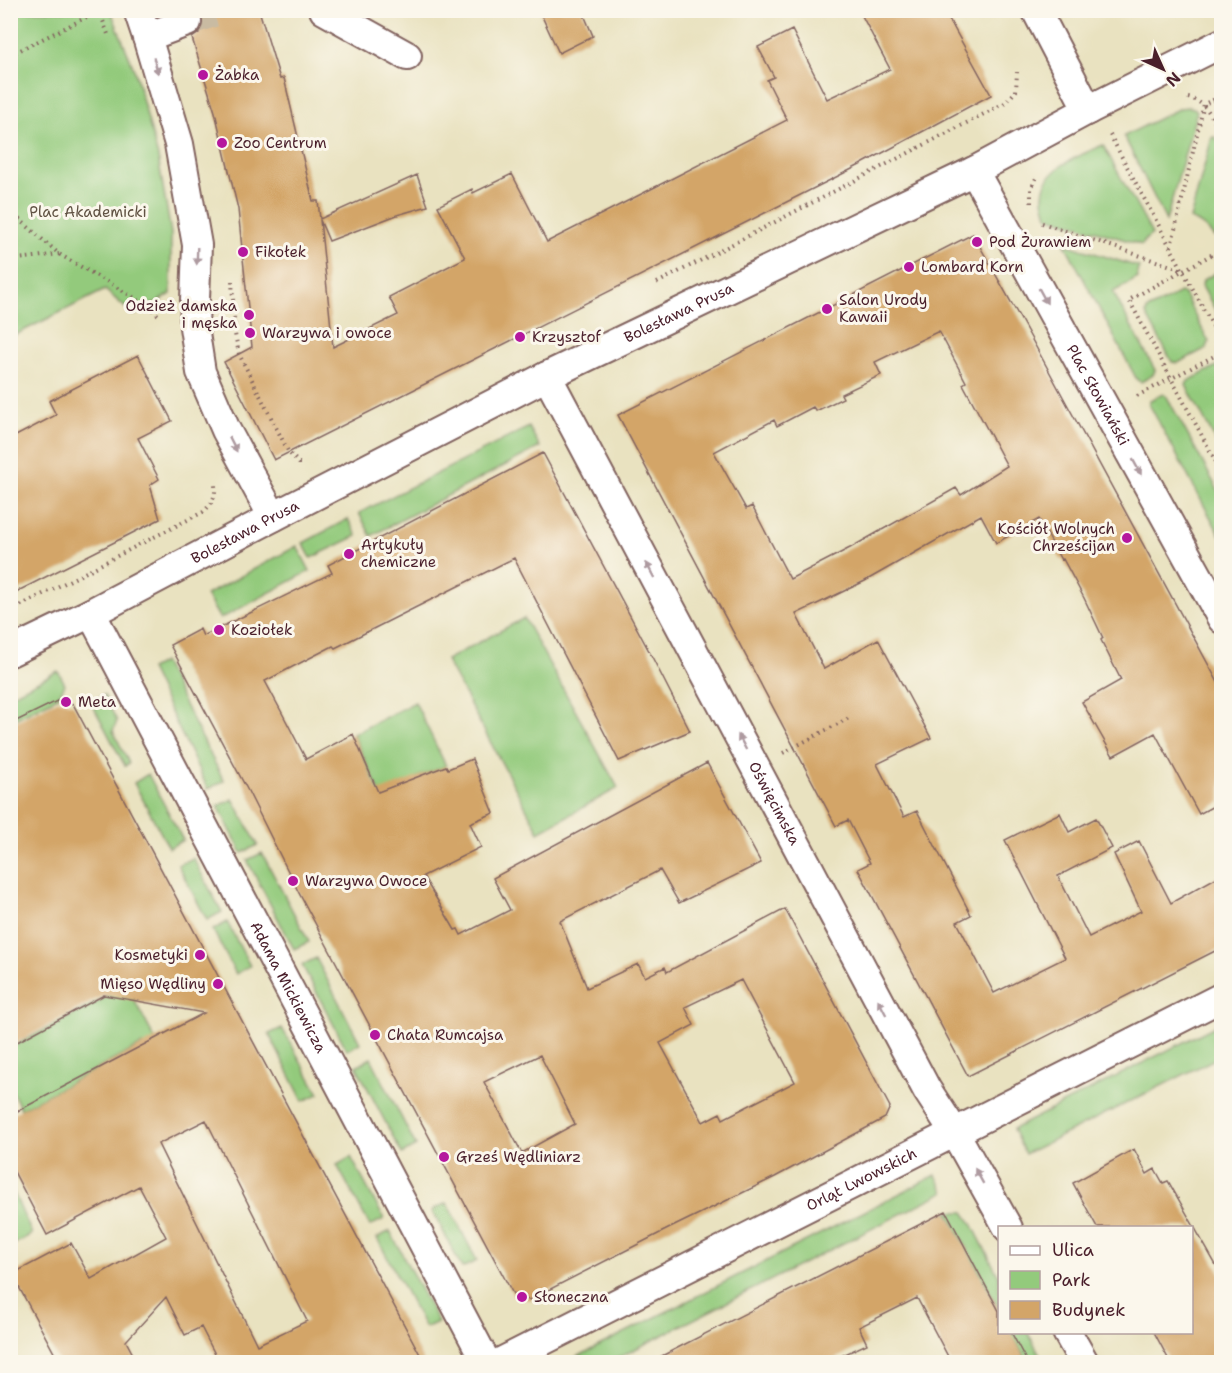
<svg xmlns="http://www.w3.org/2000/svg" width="1232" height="1373" font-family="'Shantell Sans',sans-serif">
<rect width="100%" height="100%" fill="#fbf7ec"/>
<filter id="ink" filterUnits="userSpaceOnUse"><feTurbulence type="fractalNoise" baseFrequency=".0167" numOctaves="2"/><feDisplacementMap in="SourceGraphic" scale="12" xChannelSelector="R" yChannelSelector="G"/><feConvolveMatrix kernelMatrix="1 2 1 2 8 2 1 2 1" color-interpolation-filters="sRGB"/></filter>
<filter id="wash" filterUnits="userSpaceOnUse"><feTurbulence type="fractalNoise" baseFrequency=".008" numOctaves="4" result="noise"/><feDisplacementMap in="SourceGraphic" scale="24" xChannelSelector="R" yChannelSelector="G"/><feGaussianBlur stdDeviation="1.35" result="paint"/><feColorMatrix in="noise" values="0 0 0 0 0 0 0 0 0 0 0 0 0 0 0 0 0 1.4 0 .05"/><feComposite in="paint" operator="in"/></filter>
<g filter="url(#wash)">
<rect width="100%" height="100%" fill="#e9e2c0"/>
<path fill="#93ca7c" stroke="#6e7454" stroke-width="1.5" d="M 10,11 L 111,11 L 135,72 L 158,157 L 171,233 L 171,294 L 134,315 L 105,290 L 11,337 Z
M 1188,107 L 1194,108 L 1197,111 L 1166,221 L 1124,136 L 1180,108 Z
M 1212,137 L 1215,137 L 1222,146 L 1221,234 L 1214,237 C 1207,229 1201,223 1190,219 Z
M 1103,145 L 1152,234 L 1145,240 L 1142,245 L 1047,216 C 1046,210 1043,203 1043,198 C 1042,167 1080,156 1103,145 Z
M 1065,244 L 1139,267 L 1137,272 L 1138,278 L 1113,292 L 1155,370 L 1153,375 L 1141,382 L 1137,380 Z
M 1221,270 L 1221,320 L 1202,286 L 1203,280 Z
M 1180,293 L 1184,294 L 1209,342 L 1207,348 L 1178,363 L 1172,362 L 1146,314 L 1147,310 Z
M 1221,364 L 1221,451 L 1186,385 L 1188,381 Z
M 1163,394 L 1167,397 L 1221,496 L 1221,537 L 1149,404 L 1150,400 Z
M 529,427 L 540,447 L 371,536 L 359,513 Z
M 348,519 L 357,536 L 311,558 L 303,543 Z
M 297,546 L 310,571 L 220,619 L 206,595 Z
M 524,618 L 618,788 L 539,832 L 446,660 Z
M 163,662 L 224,781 L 208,789 L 150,669 Z
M 58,671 L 65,684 L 58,697 L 11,721 L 11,695 Z
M 104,695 L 117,721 L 113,731 L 129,763 L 125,766 L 91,702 Z
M 415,702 L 446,766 L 418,777 L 385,803 L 353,734 Z
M 148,774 L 183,840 L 169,848 L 134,783 Z
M 233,799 L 258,845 L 242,853 L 218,806 Z
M 262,853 L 309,942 L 294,949 L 247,860 Z
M 193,858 L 222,912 L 207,920 L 178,865 Z
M 227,922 L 250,966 L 236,974 L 213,930 Z
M 316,958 L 360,1043 L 347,1050 L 302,965 Z
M 127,986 L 182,1091 L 170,1098 L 142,1045 L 21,1109 L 11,1089 L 10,1048 Z
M 1221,1023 L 1221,1056 L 1025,1154 L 1013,1129 Z
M 282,1028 L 319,1094 L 303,1101 L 269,1034 Z
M 371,1058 L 416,1146 L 402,1154 L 356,1066 Z
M 351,1157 L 384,1219 L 370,1226 L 337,1165 Z
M 936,1175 L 944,1192 L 610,1362 L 567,1362 Z
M 11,1187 L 32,1234 L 11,1246 L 10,1246 Z
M 447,1203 L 477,1261 L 462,1268 L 432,1210 Z
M 948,1212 L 964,1212 L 971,1222 L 999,1277 L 999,1309 Z
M 390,1231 L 438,1322 L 425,1328 L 377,1238 Z
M 1011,1333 L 1028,1333 L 1044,1362 L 1028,1362 Z"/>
<g id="blocks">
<path fill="#d3a568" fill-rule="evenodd" d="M 198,10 L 259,10 L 280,79 L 284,78 L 313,201 L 318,201 L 320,219 L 417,175 L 428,206 L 397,215 L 329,241 L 320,220 L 333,347 L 398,315 L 389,297 L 465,258 L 438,206 L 472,189 L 473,193 L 512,174 L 547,242 L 787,120 L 767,80 L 774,77 L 758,47 L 792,30 L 827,99 L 890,69 L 859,10 L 944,10 L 991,95 L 860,165 L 274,460 L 224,362 L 252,347 L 238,209 L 215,112 L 192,38 L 199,33 L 203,25 L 203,17 Z
M 539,10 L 582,10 L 593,36 L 559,53 Z
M 973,234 L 1036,347 L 1221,688 L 1221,802 L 1199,814 L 1155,733 L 1113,756 L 1082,702 L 1121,680 L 1101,640 L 1103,638 L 1084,598 L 1063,559 L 1061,560 L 1039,519 L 996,543 L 981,515 L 865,581 L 796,614 L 824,669 L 878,639 L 931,738 L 877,764 L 904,817 L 917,811 L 971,915 L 957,922 L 994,993 L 1065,958 L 1005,840 L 1060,813 L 1069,832 L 1096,818 L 1112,848 L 1058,876 L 1089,937 L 1141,911 L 1114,854 L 1139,841 L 1171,903 L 1221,875 L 1221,948 L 968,1076 L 858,869 L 870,863 L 848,820 L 836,826 L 618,415 ZM 939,331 L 966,382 L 963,384 L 1007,466 L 961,495 L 956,488 L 850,548 L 790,579 L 752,506 L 746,509 L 714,452 L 774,420 L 777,426 L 813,407 L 816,411 L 843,398 L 841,394 L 881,375 L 875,362 Z
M 138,355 L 172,421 L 138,438 L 159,479 L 150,485 L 160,519 L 10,595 L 10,439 L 56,415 L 49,401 Z
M 543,453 L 649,651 L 690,731 L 619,761 L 514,558 L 335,648 L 333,646 L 265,681 L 281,711 L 306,759 L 353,734 L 378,792 L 446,766 L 448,769 L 472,759 L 494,813 L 470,823 L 481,847 L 423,876 L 455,930 L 458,929 L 461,935 L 510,910 L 493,878 L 707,763 L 761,863 L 679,903 L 660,870 L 560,921 L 587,988 L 638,964 L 645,977 L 665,967 L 667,972 L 785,909 L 890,1107 L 885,1118 L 775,1177 L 664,1231 L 529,1300 L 513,1294 L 299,893 L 248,791 L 170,645 L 200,629 L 203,636 L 332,573 L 328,565 ZM 741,980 L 795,1082 L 723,1119 L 720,1113 L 703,1122 L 660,1043 L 694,1025 L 685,1007 ZM 540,1055 L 575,1124 L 522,1153 L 484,1082 Z
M 59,700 L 73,704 L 424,1362 L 219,1362 L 201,1327 L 185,1335 L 166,1297 L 126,1341 L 137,1362 L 59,1362 L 12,1274 L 71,1243 L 91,1279 L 166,1237 L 139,1186 L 47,1235 L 10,1164 L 10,1115 L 204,1013 L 104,995 L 10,1046 L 10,724 ZM 206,1120 L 307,1321 L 257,1345 L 158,1144 Z
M 1134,1149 L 1147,1174 L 1155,1169 L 1163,1183 L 1168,1181 L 1221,1274 L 1221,1362 L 1170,1362 L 1154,1332 L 1191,1332 L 1191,1227 L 1097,1227 L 1073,1183 Z
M 946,1211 L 999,1311 L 999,1332 L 1011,1332 L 1027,1362 L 951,1362 L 917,1298 L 859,1327 L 867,1344 L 828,1362 L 650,1362 Z"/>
</g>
</g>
<g filter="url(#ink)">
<use href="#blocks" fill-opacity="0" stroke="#82635f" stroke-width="1.5"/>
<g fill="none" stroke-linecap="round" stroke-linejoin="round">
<path stroke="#c9bba2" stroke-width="28" stroke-dasharray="28 14" stroke-linecap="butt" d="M 187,22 L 222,10"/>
<defs>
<g id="minor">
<path d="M 138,10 L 147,37 L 179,144 L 197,245 L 194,327 L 201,372 L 226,430 L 273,517"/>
<path d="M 324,10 L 407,56"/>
<path d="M 1036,10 L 1088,110"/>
<path d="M 147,37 L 187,22"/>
<path id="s1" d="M 974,171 L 1222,619"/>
<path id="s2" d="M 547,376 L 927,1090 L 955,1133 L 1008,1228"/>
<path id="s3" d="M 91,613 L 486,1362"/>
<path id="s4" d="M 10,652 L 91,613 L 273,517 L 547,376 L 974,171 L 1088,110 L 1222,43"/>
<path d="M 1067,1332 L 1084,1362"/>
<path id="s5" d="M 501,1362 L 1222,997"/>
</g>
</defs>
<use href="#minor" stroke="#82635f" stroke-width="32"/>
<path stroke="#82635f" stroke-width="4" stroke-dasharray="1.5 4.5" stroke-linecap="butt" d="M 99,10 L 109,37
M 10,55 L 99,11
M 1188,98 C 1208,102 1212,119 1222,135
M 1110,135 L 1222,343
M 1031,203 L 1031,189 L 1037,176
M 10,211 L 59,254 L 149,306 L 160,317
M 1042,223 L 1183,270
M 1171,247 L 1204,104 L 1222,96
M 1222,249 L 1129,300 L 1222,473
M 10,260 L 59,254
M 232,281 L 235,334 L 239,354 L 289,453 L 299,463 L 303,463
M 657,283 L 1005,103 L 1016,91 L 1017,72
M 1137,396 L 1222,352
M 10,611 L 203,512 C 212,504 216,497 215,485
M 783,753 L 849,718"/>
<use href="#minor" stroke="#fff" stroke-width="28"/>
</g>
<defs><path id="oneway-solid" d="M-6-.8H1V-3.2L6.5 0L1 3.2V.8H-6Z" transform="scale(1.5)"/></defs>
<g fill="#ae9aa0">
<use href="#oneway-solid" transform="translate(156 66) rotate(73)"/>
<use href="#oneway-solid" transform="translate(197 256) rotate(92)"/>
<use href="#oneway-solid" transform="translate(1043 296) rotate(61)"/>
<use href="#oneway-solid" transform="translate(233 444) rotate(63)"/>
<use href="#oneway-solid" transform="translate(1137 467) rotate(61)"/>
<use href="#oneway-solid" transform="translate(650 570) rotate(-118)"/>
<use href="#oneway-solid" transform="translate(742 742) rotate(-118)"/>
<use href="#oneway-solid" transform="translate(882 1007) rotate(-118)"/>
<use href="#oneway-solid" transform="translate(979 1176) rotate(-119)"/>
</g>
</g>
<g fill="#b5179e" stroke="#fbf7ec" stroke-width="2">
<circle cx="203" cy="75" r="6"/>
<circle cx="222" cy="143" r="6"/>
<circle cx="977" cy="242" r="6"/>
<circle cx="243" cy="252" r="6"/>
<circle cx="909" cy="267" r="6"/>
<circle cx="827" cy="309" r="6"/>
<circle cx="249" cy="315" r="6"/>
<circle cx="250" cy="333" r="6"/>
<circle cx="520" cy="337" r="6"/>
<circle cx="1127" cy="538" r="6"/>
<circle cx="349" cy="554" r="6"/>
<circle cx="219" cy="630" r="6"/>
<circle cx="66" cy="702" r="6"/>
<circle cx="293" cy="881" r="6"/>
<circle cx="200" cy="955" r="6"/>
<circle cx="218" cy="984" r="6"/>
<circle cx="375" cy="1035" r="6"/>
<circle cx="444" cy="1157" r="6"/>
<circle cx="522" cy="1297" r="6"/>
</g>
<g text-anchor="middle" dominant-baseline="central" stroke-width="6" stroke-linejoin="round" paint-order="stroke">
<g font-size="15" fill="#4a1f2b" stroke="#fbf7ec" text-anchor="start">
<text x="215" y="75">Żabka</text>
<text x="234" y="143">Zoo Centrum</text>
<text x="989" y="242">Pod Żurawiem</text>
<text x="255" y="252">Fikołek</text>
<text x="921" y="267">Lombard Korn</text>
<text x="839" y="300">Salon Urody<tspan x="839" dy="17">Kawaii</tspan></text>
<text x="237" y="306" text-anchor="end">Odzież damska<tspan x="237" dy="17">i męska</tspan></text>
<text x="262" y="333">Warzywa i owoce</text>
<text x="532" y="337">Krzysztof</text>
<text x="1115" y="529" text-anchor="end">Kościół Wolnych<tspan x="1115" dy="17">Chrześcijan</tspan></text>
<text x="361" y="545">Artykuły<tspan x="361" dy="17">chemiczne</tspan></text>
<text x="231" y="630">Koziołek</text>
<text x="78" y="702">Meta</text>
<text x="305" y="881">Warzywa Owoce</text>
<text x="188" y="955" text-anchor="end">Kosmetyki</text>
<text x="206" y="984" text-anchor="end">Mięso Wędliny</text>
<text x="387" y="1035">Chata Rumcajsa</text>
<text x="456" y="1157">Grześ Wędliniarz</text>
<text x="534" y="1297">Słoneczna</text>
</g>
<g font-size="15" fill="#605243" stroke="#fbf7ec">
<text x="88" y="212">Plac Akademicki</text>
</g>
<g font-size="15" fill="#4a1f2b" stroke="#fbf7ec">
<text stroke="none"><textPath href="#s4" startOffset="750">Bolesława Prusa</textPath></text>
<text stroke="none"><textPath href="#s1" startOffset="256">Plac Słowiański</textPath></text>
<text stroke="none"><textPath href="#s4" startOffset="264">Bolesława Prusa</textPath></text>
<text stroke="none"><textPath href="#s2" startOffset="484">Oświęcimska</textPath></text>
<text stroke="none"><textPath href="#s3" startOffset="423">Adama Mickiewicza</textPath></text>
<text stroke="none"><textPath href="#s5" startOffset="404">Orląt Lwowskich</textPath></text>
</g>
</g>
<rect width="1232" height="1373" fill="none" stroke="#fbf7ec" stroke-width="36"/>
<rect x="998" y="1226" width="195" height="108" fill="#fbf7ec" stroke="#b4a19f" stroke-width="1.5"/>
<rect x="1010" y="1246" width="30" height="9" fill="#ffffff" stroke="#b4a19f" stroke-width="1.5"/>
<text x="1052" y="1256" font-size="18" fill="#4a1f2b">Ulica</text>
<rect x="1010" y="1271" width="30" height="18" fill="#93ca7c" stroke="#b4a19f" stroke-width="1.5"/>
<text x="1052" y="1286" font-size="18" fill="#4a1f2b">Park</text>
<rect x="1010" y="1301" width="30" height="18" fill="#d3a568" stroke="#b4a19f" stroke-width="1.5"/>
<text x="1052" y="1316" font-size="18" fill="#4a1f2b">Budynek</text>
<g transform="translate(1163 69) rotate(135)" stroke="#fbf7ec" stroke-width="4.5" paint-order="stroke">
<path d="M0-4.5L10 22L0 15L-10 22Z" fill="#4a1f2b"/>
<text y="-9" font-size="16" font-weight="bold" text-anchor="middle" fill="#4a1f2b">N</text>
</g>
</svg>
